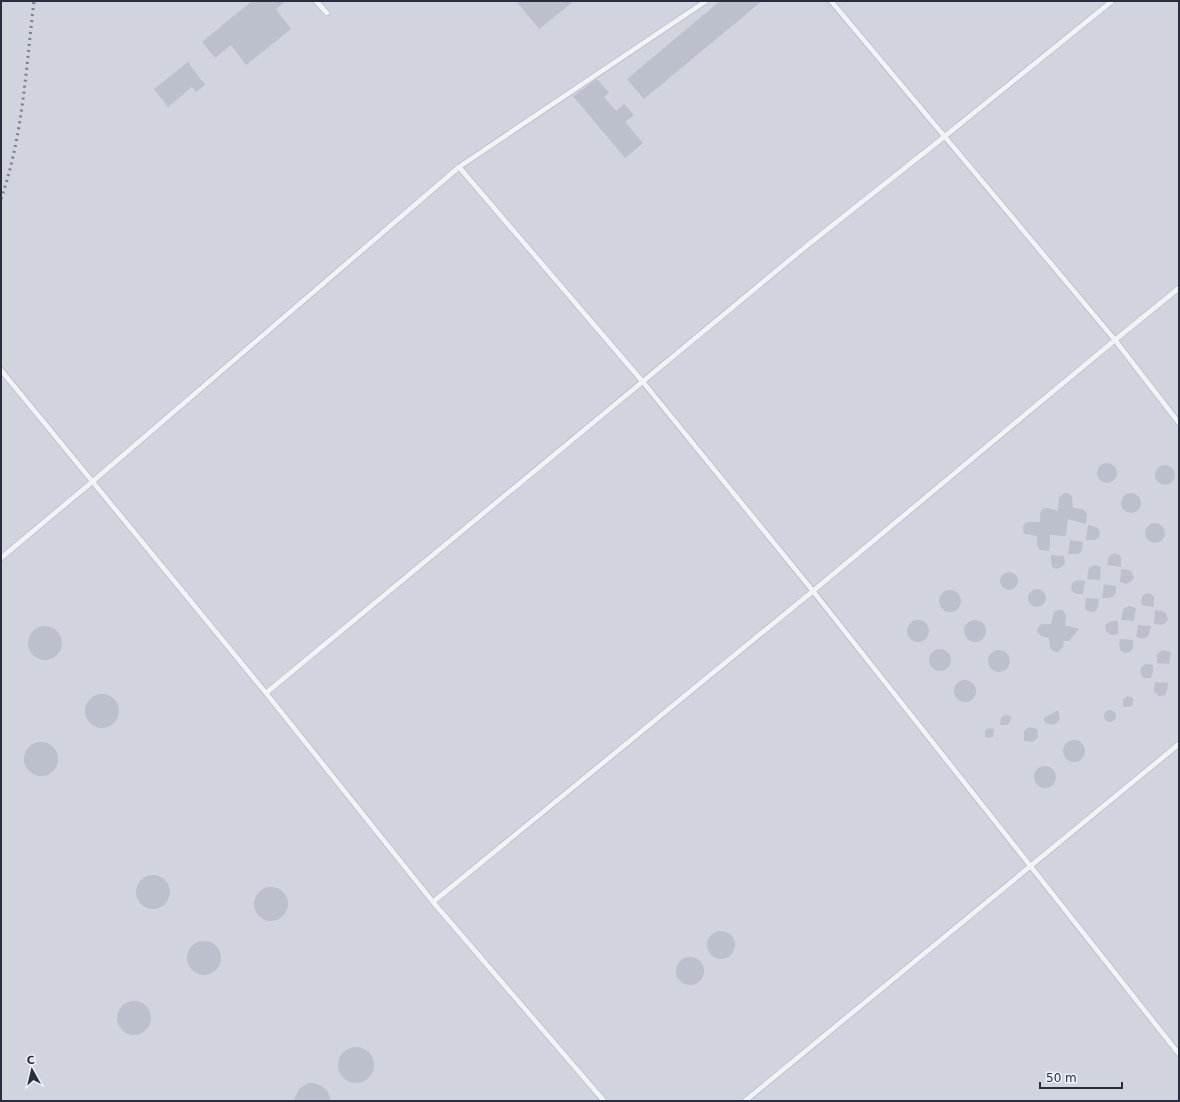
<svg xmlns="http://www.w3.org/2000/svg" width="1180" height="1102" font-family="'DejaVu Sans',sans-serif">
<rect width="100%" height="100%" fill="#dfe2e9"/>
<path fill="#d1d4de" d="M 1,1 L 1179,1 L 1179,1101 L 1,1101 Z"/>
<path fill="#bcc0cc" d="M 252,1 L 286,1 L 276,9 L 291,29 L 246,65 L 231,45 L 215,58 L 202,42 Z
M 516,1 L 574,1 L 539,29 Z
M 720,1 L 762,1 L 644,99 L 627,79 Z
M 188,62 L 205,85 L 196,92 L 192,87 L 168,107 L 154,89 Z
M 597,79 L 609,93 L 604,97 L 616,111 L 624,104 L 634,115 L 625,122 L 643,143 L 625,158 L 573,96 Z
M1097 473a10 10 0 1 1 20 0a10 10 0 1 1-20 0Z
M1155 475a10 10 0 1 1 20 0a10 10 0 1 1-20 0Z
M 1064,493 L 1068,493 L 1072,496 L 1073,508 L 1082,509 L 1085,511 L 1087,515 L 1086,524 L 1068,519 L 1066,536 L 1050,535 L 1050,545 L 1049,551 L 1040,550 L 1037,545 L 1037,536 L 1025,534 L 1023,531 L 1023,526 L 1027,522 L 1040,522 L 1040,514 L 1041,511 L 1044,508 L 1048,508 L 1058,511 L 1059,498 Z
M1121 503a10 10 0 1 1 20 0a10 10 0 1 1-20 0Z
M1145 533a10 10 0 1 1 20 0a10 10 0 1 1-20 0Z
M 1088,525 L 1096,527 L 1100,531 L 1099,537 L 1095,540 L 1086,540 Z
M 1070,540 L 1083,542 L 1082,550 L 1079,554 L 1068,554 Z
M 1115,553 L 1119,555 L 1121,557 L 1121,567 L 1107,565 L 1109,556 Z
M 1051,555 L 1064,556 L 1065,563 L 1062,567 L 1056,569 L 1052,567 L 1051,562 Z
M 1095,565 L 1101,567 L 1100,580 L 1087,579 L 1089,568 Z
M 1121,569 L 1129,570 L 1132,572 L 1134,578 L 1131,582 L 1126,584 L 1120,582 Z
M1000 581a9 9 0 1 1 18 0a9 9 0 1 1-18 0Z
M 1077,580 L 1085,581 L 1083,594 L 1076,594 L 1071,590 L 1072,583 Z
M 1104,584 L 1116,586 L 1116,592 L 1114,596 L 1109,598 L 1102,598 Z
M1028 598a9 9 0 1 1 18 0a9 9 0 1 1-18 0Z
M939 601a11 11 0 1 1 22 0a11 11 0 1 1-22 0Z
M 1147,593 L 1151,594 L 1154,597 L 1154,607 L 1141,605 L 1142,596 Z
M 1086,598 L 1099,599 L 1098,607 L 1096,611 L 1091,612 L 1086,610 L 1085,606 Z
M 1129,606 L 1136,608 L 1134,621 L 1121,620 L 1123,610 L 1124,608 Z
M 1058,610 L 1062,610 L 1065,613 L 1066,617 L 1065,625 L 1079,629 L 1069,641 L 1064,641 L 1063,647 L 1058,652 L 1056,652 L 1053,651 L 1050,648 L 1049,638 L 1041,636 L 1038,633 L 1037,629 L 1041,624 L 1051,624 L 1054,612 Z
M 1155,610 L 1162,611 L 1166,613 L 1168,619 L 1166,623 L 1161,625 L 1154,624 Z
M964 631a11 11 0 1 1 22 0a11 11 0 1 1-22 0Z
M907 631a11 11 0 1 1 22 0a11 11 0 1 1-22 0Z
M 1111,621 L 1118,621 L 1118,634 L 1111,635 L 1106,631 L 1105,625 Z
M 1138,625 L 1151,626 L 1148,637 L 1143,639 L 1136,637 Z
M28 643a17 17 0 1 1 34 0a17 17 0 1 1-34 0Z
M 1120,639 L 1133,640 L 1133,648 L 1130,652 L 1124,653 L 1121,651 L 1119,646 Z
M929 660a11 11 0 1 1 22 0a11 11 0 1 1-22 0Z
M 1162,650 L 1171,652 L 1169,664 L 1157,663 L 1157,654 Z
M988 661a11 11 0 1 1 22 0a11 11 0 1 1-22 0Z
M 1145,664 L 1153,665 L 1153,672 L 1151,678 L 1144,678 L 1141,675 L 1140,669 Z
M954 691a11 11 0 1 1 22 0a11 11 0 1 1-22 0Z
M 1155,682 L 1168,683 L 1167,691 L 1165,695 L 1159,696 L 1155,693 L 1154,690 Z
M85 711a17 17 0 1 1 34 0a17 17 0 1 1-34 0Z
M 1128,696 L 1133,698 L 1133,704 L 1130,707 L 1123,707 L 1123,699 Z
M 1058,710 L 1060,718 L 1058,722 L 1053,725 L 1045,723 L 1044,718 Z
M1104 716a6 6 0 1 1 12 0a6 6 0 1 1-12 0Z
M 1005,715 L 1011,716 L 1010,722 L 1007,725 L 1000,725 L 1001,718 Z
M 1029,727 L 1037,729 L 1038,737 L 1033,742 L 1024,741 L 1024,731 Z
M 989,728 L 994,729 L 993,737 L 988,738 L 985,736 L 985,730 Z
M1063 751a11 11 0 1 1 22 0a11 11 0 1 1-22 0Z
M24 759a17 17 0 1 1 34 0a17 17 0 1 1-34 0Z
M1034 777a11 11 0 1 1 22 0a11 11 0 1 1-22 0Z
M136 892a17 17 0 1 1 34 0a17 17 0 1 1-34 0Z
M254 904a17 17 0 1 1 34 0a17 17 0 1 1-34 0Z
M707 945a14 14 0 1 1 28 0a14 14 0 1 1-28 0Z
M187 958a17 17 0 1 1 34 0a17 17 0 1 1-34 0Z
M676 971a14 14 0 1 1 28 0a14 14 0 1 1-28 0Z
M117 1018a17 17 0 1 1 34 0a17 17 0 1 1-34 0Z
M338 1065a18 18 0 1 1 36 0a18 18 0 1 1-36 0Z
M 308,1083 L 314,1083 L 322,1086 L 328,1092 L 331,1101 L 293,1101 L 299,1089 Z"/>
<g fill="none" stroke-linecap="round" stroke-linejoin="round">
<defs>
<path id="service" d="M 316,1 L 327,13
M 831,1 L 1115,340 L 1179,423
M 459,167 L 643,382 L 813,591 L 1179,1054
M 1,370 L 266,693 L 809,244 L 944,137 L 1112,1
M 1,558 L 92,482 L 459,167 L 706,1
M 266,693 L 433,902 L 604,1101
M 433,902 L 813,591 L 1115,340 L 1179,288
M 745,1101 L 1179,744"/>
</defs>
<use href="#service" stroke="#a8acb6" stroke-width="6"/>
<use href="#service" stroke="#f2f3f7" stroke-width="5"/>
<path stroke="#787f92" stroke-width="3" stroke-dasharray="2 4" stroke-linecap="butt" d="M 1,199 C 23,136 26,67 34,1"/>
</g>
<rect width="1180" height="1102" fill="none" stroke="#282d40" stroke-width="4"/>
<g transform="translate(32 1070) rotate(352)" stroke="#eff1f6" stroke-width="3" paint-order="stroke">
<path d="M0-3L7 15L0 10L-7 15Z" fill="#282d40"/>
<text y="-6" font-size="11" font-weight="bold" text-anchor="middle" fill="#282d40">С</text>
</g>
<path d="M1040 1082v6h82v-6" fill="none" stroke="#282d40" stroke-width="2"/>
<text x="1046" y="1082" font-size="12" fill="#282d40" stroke="#eff1f6" stroke-width="3" paint-order="stroke">50 m</text>
</svg>
